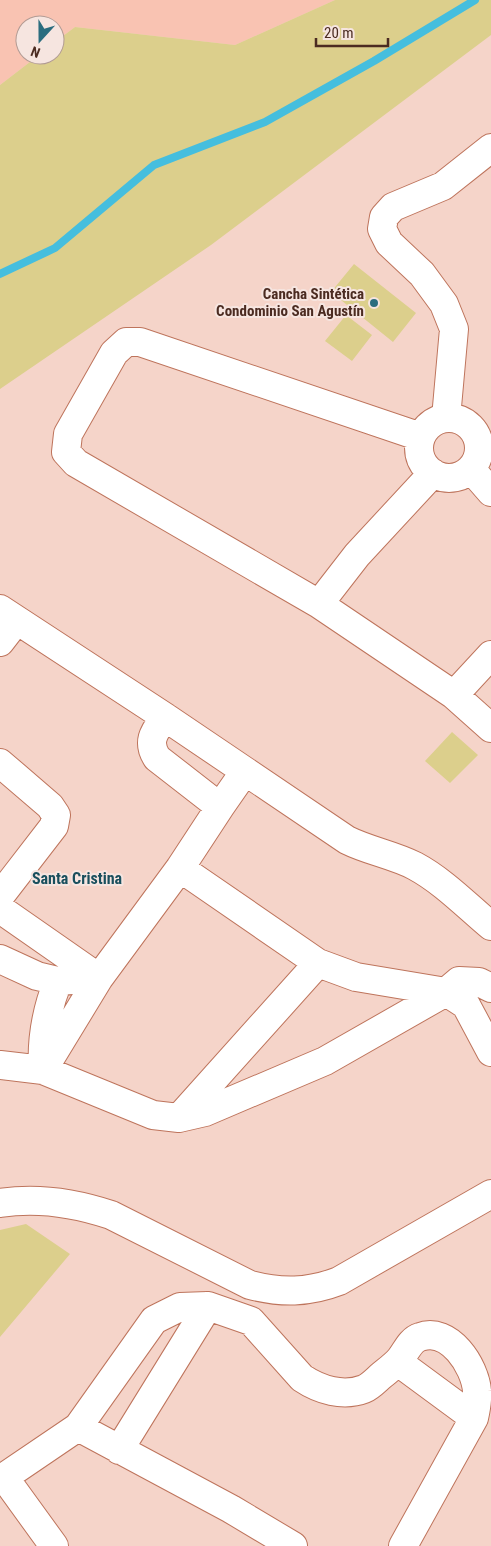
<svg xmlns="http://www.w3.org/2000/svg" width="491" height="1546" font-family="'Roboto Condensed',sans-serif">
<rect width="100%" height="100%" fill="#f5d4c9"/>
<path fill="#f9c3b2" d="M 0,0 L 335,0 L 235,45 L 75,27 L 55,42 L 55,25 L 25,25 L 25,55 L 39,55 L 0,85 Z"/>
<path fill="#dccf8c" d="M 335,0 L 491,0 L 491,35 L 211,245 L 0,389 L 0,85 L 39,55 L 55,55 L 55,42 L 75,27 L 235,45 Z
M 354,264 L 416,313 L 393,342 L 331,292 Z
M 346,315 L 372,335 L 352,361 L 325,341 Z
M 452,732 L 478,755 L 450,783 L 425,761 Z
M 26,1224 L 70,1254 L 0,1337 L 0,1230 Z"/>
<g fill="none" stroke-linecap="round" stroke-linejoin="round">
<path stroke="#45bede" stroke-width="8" d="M 0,274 L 55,248 L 154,165 L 265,122 L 374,61 L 475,0"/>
<defs>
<path id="minor" d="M 446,418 L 454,329 L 444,304 L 422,274 L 389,243 L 382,229 L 384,217 L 393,207 L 443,186 L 491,148
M419 448a30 30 0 1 1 60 0a30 30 0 1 1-60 0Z
M 421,437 L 140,342 L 126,342 L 114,353 L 68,434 L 66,452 L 76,463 L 319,604 L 454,695 L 491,728
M 471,469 L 491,492
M 319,604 L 357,555 L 433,473
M 0,609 L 165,717 L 347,840 C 369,851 394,855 415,866 C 443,881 467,906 491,926
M 0,642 L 17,620
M 454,695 L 491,655
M 165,717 C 155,731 146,741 157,758 L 220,807
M 0,763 L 50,806 L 56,815 L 54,826 L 0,896
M 180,868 L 318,963 L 356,977 L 446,992 L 466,1005 L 491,1052
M 0,909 L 99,978 L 43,1070
M 0,959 L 37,976 L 58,981 L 99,978 L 180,868 L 220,807 L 245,771
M 0,1065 L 43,1070 L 153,1115 L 179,1118 L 205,1112 L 325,1061 L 446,992 L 459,981 L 479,982 L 491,988
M 43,1070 C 41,1038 46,1011 58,981
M 179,1118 L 318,963
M 0,1203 C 38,1197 75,1203 111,1215 L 250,1285 C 281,1293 308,1293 339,1281 L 491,1194
M 398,1362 L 474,1418
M 78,1427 L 231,1509 L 293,1546
M 119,1450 L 208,1306
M 4,1477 L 54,1546
M 0,1480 L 78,1427 L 154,1320 L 180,1307 L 208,1306 L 251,1321 L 302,1378 C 320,1390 343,1397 364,1389 C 371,1386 377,1379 382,1375 C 388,1370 395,1365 400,1359 C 406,1352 410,1340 420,1337 C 449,1326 475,1366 477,1391 C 478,1400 476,1409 474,1418 L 403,1546"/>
</defs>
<use href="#minor" stroke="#be745c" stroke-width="30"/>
<use href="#minor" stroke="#fff" stroke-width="28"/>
</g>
<circle fill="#2b6d7f" stroke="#f6e5e0" stroke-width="2" cx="374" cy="303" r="5"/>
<g text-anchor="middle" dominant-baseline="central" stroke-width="4" stroke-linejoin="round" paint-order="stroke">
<g font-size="15" font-weight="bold" fill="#4b2b21" stroke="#f6e5e0" text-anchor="end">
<text x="364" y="294">Cancha Sintética<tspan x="364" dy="17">Condominio San Agustín</tspan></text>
</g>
<g font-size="16" font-weight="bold" fill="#194f5d" stroke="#f6e5e0">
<text x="77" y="878">Santa Cristina</text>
</g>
</g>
<g transform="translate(40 40) rotate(201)"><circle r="24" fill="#f6e5e0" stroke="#b29b94"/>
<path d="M0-4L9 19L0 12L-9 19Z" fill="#2b6d7f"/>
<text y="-8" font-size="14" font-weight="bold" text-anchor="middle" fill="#4b2b21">N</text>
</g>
<path d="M316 38v8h72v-8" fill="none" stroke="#4b2b21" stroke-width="2.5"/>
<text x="324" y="38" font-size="15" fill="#4b2b21" stroke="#f6e5e0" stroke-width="4" paint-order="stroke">20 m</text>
</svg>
